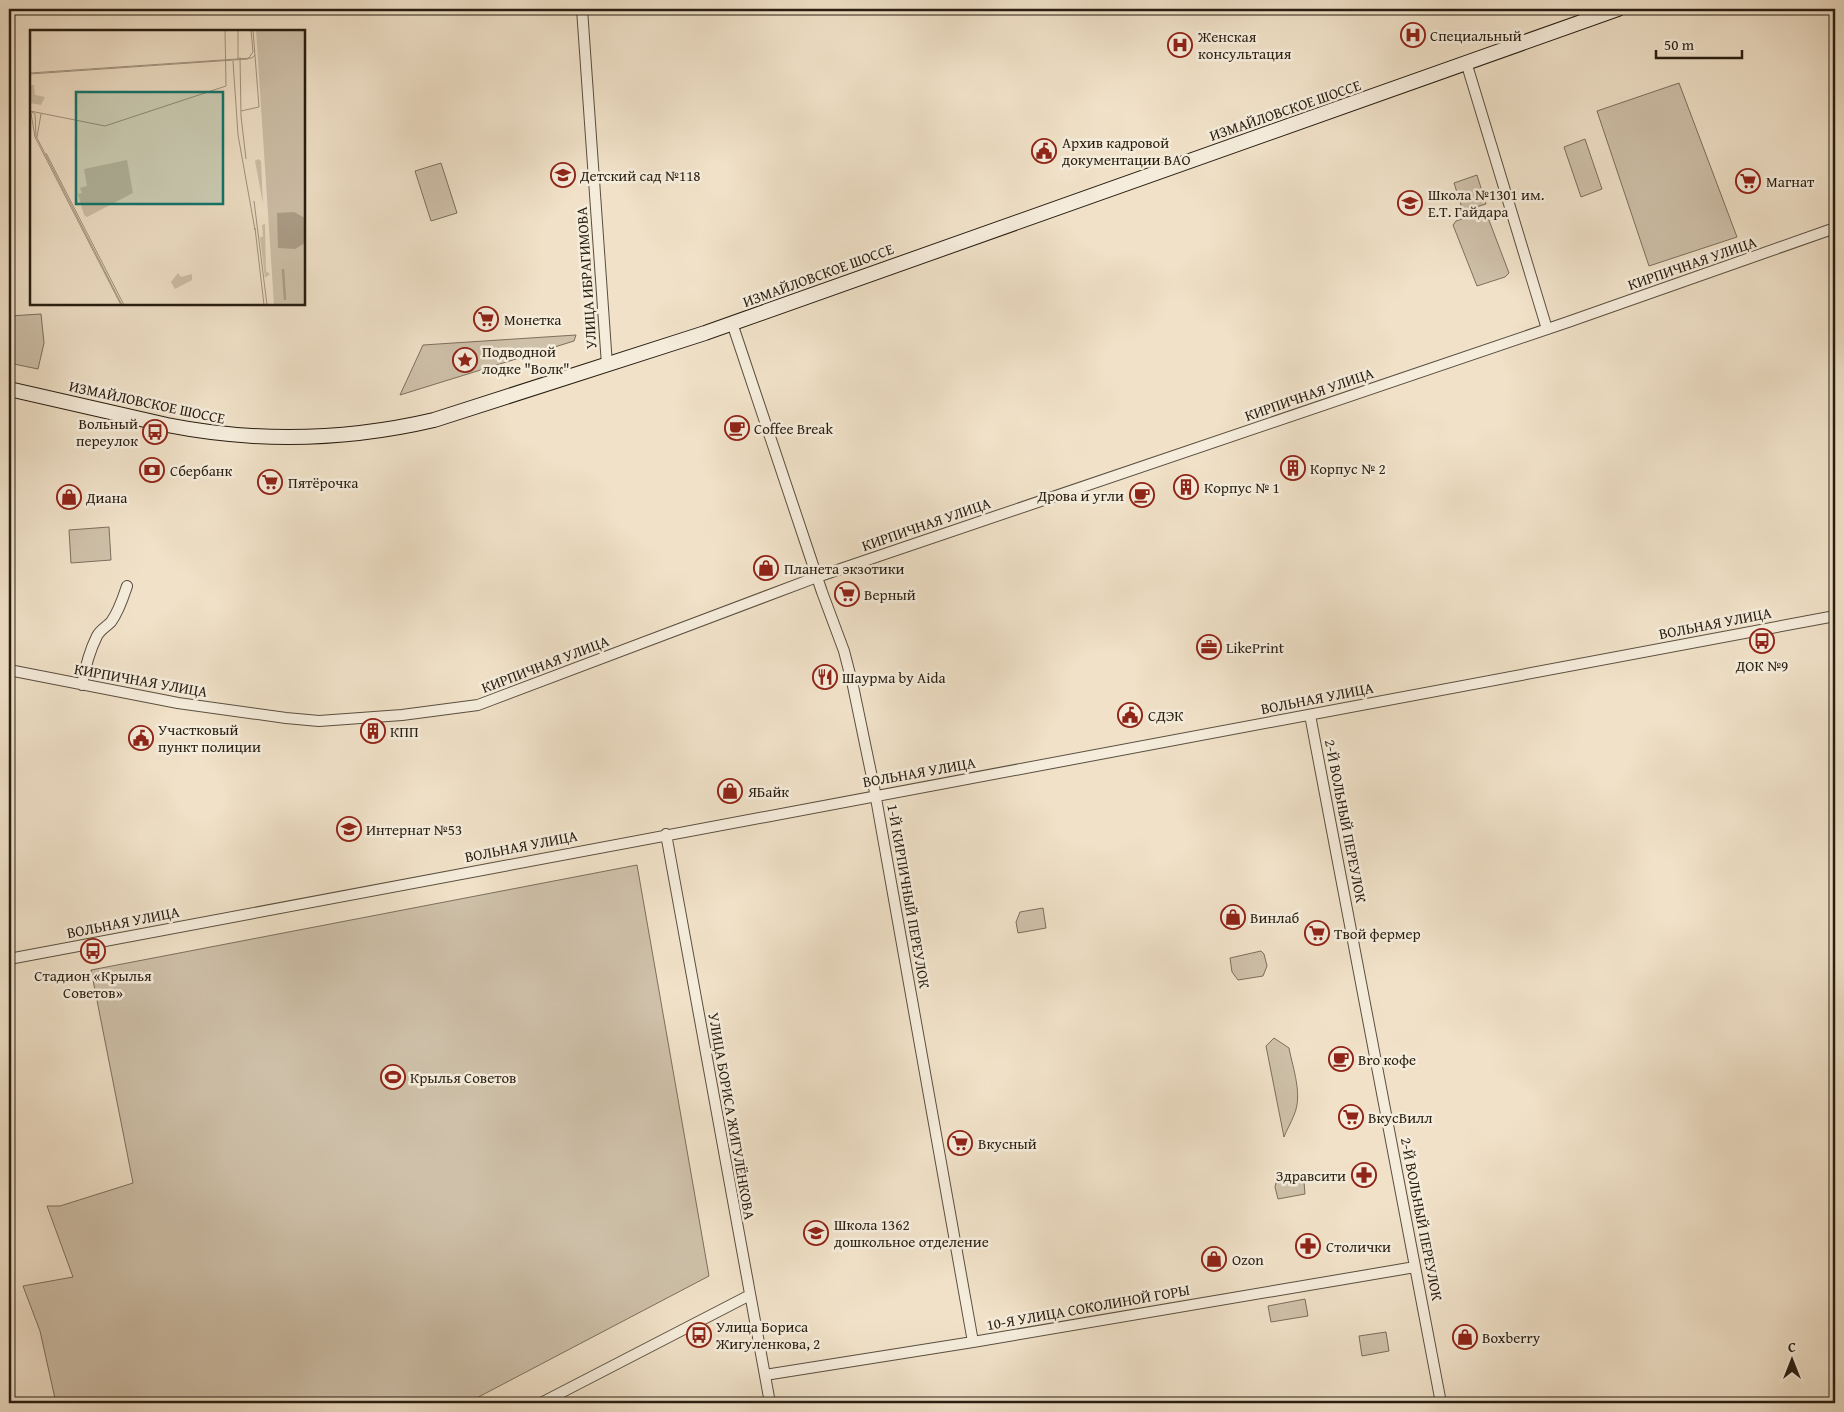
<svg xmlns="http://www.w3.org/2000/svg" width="1844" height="1412" font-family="'Gentium Book Plus',serif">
<rect width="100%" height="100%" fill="#f0e1c8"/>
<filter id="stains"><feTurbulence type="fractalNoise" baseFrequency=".004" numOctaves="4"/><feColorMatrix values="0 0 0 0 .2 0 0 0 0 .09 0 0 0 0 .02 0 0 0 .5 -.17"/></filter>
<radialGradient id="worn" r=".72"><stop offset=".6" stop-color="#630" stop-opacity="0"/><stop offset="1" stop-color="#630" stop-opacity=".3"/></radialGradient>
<path fill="#cec0a9" stroke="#7b6f5d" d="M 1679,83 L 1737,237 L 1649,266 L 1597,111 Z
M 1585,139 L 1602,189 L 1581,197 L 1564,147 Z
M 441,163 L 457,213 L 431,221 L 415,171 Z
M 1477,175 L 1486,204 L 1463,211 L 1454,183 Z
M 1482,212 L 1485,212 L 1487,215 L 1509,273 L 1505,277 L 1477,286 L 1453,225 L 1456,221 Z
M 41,314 L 44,343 L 38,369 L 9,363 L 9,316 Z
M 576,335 L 574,341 L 400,395 L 423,345 Z
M 109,527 L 111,560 L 71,563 L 69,530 Z
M 637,865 L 709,1276 L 467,1403 L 56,1403 L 40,1331 L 23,1286 L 73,1277 L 47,1206 L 60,1206 L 133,1183 L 91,970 Z
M 1043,908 L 1046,928 L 1018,933 L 1016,922 L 1020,912 Z
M 1261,951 L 1264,954 L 1267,966 L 1263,976 L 1238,980 L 1232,972 L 1230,958 Z
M 1274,1038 L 1289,1048 C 1293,1069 1303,1095 1294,1115 C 1291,1123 1287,1129 1284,1137 L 1266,1046 Z
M 1298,1175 L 1304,1182 L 1305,1194 L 1278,1199 L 1275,1187 L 1277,1179 Z
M 1305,1299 L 1308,1316 L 1271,1322 L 1268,1306 Z
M 1386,1332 L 1389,1351 L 1362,1356 L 1359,1336 Z"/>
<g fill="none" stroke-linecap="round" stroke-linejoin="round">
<defs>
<path id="minor" d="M 582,9 L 607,365
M 1466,62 L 1547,329
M 732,323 L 822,592 L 844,651 L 853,686 L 874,787 L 973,1342
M 9,670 L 178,703 L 286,718 L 319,721 L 402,715 L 478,705 L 817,577 L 1568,322 L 1835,228
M 82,685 C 85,668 89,652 97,636 C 100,630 106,627 111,622 C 119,611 123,598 127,586
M 1310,715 L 1441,1403
M 666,834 L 770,1403
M 9,959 L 1835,616
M 765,1375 L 973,1342 L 1415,1267
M 541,1403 L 750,1295"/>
<path id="secondary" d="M 9,389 L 167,425 C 258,443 344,441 434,420 L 705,333 L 1618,9"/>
</defs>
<use href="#minor" stroke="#5a4f3f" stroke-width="12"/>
<use href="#secondary" stroke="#281e11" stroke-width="16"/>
<use href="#minor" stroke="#f5ecdb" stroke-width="10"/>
<use href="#secondary" stroke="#f5ecdb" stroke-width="14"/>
</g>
<defs>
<symbol id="hospital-ring" viewBox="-11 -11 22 22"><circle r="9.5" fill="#f5ecdb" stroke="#8f2418" stroke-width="1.5"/><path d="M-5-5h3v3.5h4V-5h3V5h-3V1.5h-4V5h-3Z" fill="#8f2418"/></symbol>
<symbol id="civic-ring" viewBox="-11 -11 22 22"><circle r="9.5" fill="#f5ecdb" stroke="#8f2418" stroke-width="1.5"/><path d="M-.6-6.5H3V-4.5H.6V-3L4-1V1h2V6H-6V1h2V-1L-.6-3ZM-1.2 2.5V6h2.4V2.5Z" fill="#8f2418"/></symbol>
<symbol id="school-ring" viewBox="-11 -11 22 22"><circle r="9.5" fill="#f5ecdb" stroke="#8f2418" stroke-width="1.5"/><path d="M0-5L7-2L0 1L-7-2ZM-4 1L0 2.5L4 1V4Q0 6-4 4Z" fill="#8f2418"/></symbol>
<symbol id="supermarket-ring" viewBox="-11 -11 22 22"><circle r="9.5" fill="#f5ecdb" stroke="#8f2418" stroke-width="1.5"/><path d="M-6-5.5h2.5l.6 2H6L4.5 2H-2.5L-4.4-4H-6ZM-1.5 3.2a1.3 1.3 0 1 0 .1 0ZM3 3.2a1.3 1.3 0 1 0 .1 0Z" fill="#8f2418"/></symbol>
<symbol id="sight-ring" viewBox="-11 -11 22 22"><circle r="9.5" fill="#f5ecdb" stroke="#8f2418" stroke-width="1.5"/><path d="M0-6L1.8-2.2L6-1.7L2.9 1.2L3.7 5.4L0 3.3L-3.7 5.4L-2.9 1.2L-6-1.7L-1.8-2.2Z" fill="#8f2418"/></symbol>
<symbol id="cafe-ring" viewBox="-11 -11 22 22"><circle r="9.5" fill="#f5ecdb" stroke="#8f2418" stroke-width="1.5"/><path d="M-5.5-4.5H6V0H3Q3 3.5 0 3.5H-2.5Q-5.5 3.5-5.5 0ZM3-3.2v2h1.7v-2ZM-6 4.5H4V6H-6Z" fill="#8f2418"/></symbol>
<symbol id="bus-ring" viewBox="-11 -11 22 22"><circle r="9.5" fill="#f5ecdb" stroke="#8f2418" stroke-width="1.5"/><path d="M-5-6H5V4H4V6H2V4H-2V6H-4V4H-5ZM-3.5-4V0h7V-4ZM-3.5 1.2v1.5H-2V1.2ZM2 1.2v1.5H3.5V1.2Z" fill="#8f2418"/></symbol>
<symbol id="building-ring" viewBox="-11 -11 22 22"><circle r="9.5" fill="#f5ecdb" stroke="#8f2418" stroke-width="1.5"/><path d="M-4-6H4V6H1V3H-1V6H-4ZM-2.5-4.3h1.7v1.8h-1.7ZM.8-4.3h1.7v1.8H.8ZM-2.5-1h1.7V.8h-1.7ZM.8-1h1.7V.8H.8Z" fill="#8f2418"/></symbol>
<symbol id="bank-ring" viewBox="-11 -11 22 22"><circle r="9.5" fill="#f5ecdb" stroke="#8f2418" stroke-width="1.5"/><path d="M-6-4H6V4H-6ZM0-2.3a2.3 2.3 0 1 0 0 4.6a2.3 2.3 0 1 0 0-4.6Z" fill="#8f2418"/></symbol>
<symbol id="shop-ring" viewBox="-11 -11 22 22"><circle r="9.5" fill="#f5ecdb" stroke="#8f2418" stroke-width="1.5"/><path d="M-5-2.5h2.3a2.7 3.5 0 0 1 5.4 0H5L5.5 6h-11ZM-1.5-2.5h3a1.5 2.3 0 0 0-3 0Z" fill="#8f2418"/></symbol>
<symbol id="office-ring" viewBox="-11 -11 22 22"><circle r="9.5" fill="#f5ecdb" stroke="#8f2418" stroke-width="1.5"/><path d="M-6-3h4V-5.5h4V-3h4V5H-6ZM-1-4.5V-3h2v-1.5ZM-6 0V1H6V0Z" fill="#8f2418"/></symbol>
<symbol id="restaurant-ring" viewBox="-11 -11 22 22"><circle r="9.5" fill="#f5ecdb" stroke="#8f2418" stroke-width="1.5"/><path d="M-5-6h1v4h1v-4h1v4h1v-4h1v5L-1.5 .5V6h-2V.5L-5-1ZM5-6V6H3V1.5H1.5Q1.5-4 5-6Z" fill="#8f2418"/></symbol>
<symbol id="stadium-ring" viewBox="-11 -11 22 22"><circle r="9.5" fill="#f5ecdb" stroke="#8f2418" stroke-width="1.5"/><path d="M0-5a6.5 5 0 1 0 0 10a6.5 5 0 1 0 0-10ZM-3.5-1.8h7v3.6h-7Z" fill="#8f2418"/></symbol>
<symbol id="pharmacy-ring" viewBox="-11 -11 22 22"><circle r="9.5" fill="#f5ecdb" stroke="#8f2418" stroke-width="1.5"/><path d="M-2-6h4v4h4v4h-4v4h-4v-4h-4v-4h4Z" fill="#8f2418"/></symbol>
</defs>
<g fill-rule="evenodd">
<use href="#hospital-ring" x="1399" y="21" width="28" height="28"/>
<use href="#hospital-ring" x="1166" y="31" width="28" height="28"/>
<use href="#civic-ring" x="1030" y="137" width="28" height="28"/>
<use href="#school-ring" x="549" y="161" width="28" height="28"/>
<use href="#supermarket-ring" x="1734" y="167" width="28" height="28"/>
<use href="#school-ring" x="1396" y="189" width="28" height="28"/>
<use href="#supermarket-ring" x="472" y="305" width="28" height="28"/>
<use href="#sight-ring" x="451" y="346" width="28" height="28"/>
<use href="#cafe-ring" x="723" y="414" width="28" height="28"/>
<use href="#bus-ring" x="141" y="418" width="28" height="28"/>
<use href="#building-ring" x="1279" y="454" width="28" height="28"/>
<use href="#bank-ring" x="138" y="456" width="28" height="28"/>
<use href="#supermarket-ring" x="256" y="468" width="28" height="28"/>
<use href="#building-ring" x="1172" y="473" width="28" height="28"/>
<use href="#cafe-ring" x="1128" y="481" width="28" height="28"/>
<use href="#shop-ring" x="55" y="483" width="28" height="28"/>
<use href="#shop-ring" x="752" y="554" width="28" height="28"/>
<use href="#supermarket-ring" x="833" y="580" width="28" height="28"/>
<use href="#bus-ring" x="1748" y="627" width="28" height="28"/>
<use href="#office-ring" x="1195" y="633" width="28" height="28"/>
<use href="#restaurant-ring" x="811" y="663" width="28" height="28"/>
<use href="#civic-ring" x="1116" y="701" width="28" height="28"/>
<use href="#building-ring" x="359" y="717" width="28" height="28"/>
<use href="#civic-ring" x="127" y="724" width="28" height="28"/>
<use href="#shop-ring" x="716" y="777" width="28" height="28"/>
<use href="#school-ring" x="335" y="815" width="28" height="28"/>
<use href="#shop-ring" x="1219" y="903" width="28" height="28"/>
<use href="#supermarket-ring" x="1303" y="919" width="28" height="28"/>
<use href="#bus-ring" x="79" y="937" width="28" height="28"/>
<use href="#cafe-ring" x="1327" y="1045" width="28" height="28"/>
<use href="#stadium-ring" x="379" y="1063" width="28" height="28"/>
<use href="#supermarket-ring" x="1337" y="1103" width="28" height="28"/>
<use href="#supermarket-ring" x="946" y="1129" width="28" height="28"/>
<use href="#pharmacy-ring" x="1350" y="1161" width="28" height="28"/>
<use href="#school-ring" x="802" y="1219" width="28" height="28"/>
<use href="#pharmacy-ring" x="1294" y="1232" width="28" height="28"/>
<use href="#shop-ring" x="1200" y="1245" width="28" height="28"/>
<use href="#bus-ring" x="685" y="1321" width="28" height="28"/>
<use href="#shop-ring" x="1451" y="1323" width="28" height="28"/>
</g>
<g text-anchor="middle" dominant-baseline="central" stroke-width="5" stroke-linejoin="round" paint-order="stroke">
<g font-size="15" fill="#281e11" stroke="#f5ecdb" text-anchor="start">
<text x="1430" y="35">Специальный</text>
<text x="1198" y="36">Женская<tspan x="1198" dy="17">консультация</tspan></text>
<text x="1062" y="142">Архив кадровой<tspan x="1062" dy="17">документации ВАО</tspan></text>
<text x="580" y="175">Детский сад №118</text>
<text x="1766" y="181">Магнат</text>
<text x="1428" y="194">Школа №1301 им.<tspan x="1428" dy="17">Е.Т. Гайдара</tspan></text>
<text x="504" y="319">Монетка</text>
<text x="482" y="351">Подводной<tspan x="482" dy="17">лодке "Волк"</tspan></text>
<text x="138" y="423" text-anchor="end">Вольный<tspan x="138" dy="17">переулок</tspan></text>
<text x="754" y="428">Coffee Break</text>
<text x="1310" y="468">Корпус № 2</text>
<text x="170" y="470">Сбербанк</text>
<text x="288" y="482">Пятёрочка</text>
<text x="1204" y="487">Корпус № 1</text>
<text x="1124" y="495" text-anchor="end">Дрова и угли</text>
<text x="86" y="497">Диана</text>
<text x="784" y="568">Планета экзотики</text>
<text x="864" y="594">Верный</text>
<text x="1226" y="647">LikePrint</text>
<text x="1762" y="665" text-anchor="middle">ДОК №9</text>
<text x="842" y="677">Шаурма by Aida</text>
<text x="1148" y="715">СДЭК</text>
<text x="158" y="729">Участковый<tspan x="158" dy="17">пункт полиции</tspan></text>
<text x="390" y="731">КПП</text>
<text x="748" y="791">ЯБайк</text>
<text x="366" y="829">Интернат №53</text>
<text x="1250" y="917">Винлаб</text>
<text x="1334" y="933">Твой фермер</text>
<text x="93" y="975" text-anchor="middle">Стадион «Крылья<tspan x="93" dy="17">Советов»</tspan></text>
<text x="1358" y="1059">Bro кофе</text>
<text x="410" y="1077">Крылья Советов</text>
<text x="1368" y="1117">ВкусВилл</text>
<text x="978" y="1143">Вкусный</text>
<text x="1346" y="1175" text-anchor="end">Здравсити</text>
<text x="834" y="1224">Школа 1362<tspan x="834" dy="17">дошкольное отделение</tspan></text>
<text x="1326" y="1246">Столички</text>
<text x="1232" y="1259">Ozon</text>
<text x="716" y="1326">Улица Бориса<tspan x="716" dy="17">Жигуленкова, 2</tspan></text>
<text x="1482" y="1337">Boxberry</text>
</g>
<g font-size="15" fill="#281e11" stroke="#f5ecdb">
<text transform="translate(1285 110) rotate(-19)">ИЗМАЙЛОВСКОЕ ШОССЕ</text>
<text transform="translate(1692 263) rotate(-19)">КИРПИЧНАЯ УЛИЦА</text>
<text transform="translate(818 275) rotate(-20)">ИЗМАЙЛОВСКОЕ ШОССЕ</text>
<text transform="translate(586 278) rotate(-94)">УЛИЦА ИБРАГИМОВА</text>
<text transform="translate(1309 394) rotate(-19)">КИРПИЧНАЯ УЛИЦА</text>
<text transform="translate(147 402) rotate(12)">ИЗМАЙЛОВСКОЕ ШОССЕ</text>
<text transform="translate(926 524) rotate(-19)">КИРПИЧНАЯ УЛИЦА</text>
<text transform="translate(1715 623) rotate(-11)">ВОЛЬНАЯ УЛИЦА</text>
<text transform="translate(545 664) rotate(-21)">КИРПИЧНАЯ УЛИЦА</text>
<text transform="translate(141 680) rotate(10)">КИРПИЧНАЯ УЛИЦА</text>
<text transform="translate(1317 698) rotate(-11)">ВОЛЬНАЯ УЛИЦА</text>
<text transform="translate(919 772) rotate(-10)">ВОЛЬНАЯ УЛИЦА</text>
<text transform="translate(1346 821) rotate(79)">2-Й ВОЛЬНЫЙ ПЕРЕУЛОК</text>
<text transform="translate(521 846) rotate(-11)">ВОЛЬНАЯ УЛИЦА</text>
<text transform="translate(909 896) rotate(80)">1-Й КИРПИЧНЫЙ ПЕРЕУЛОК</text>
<text transform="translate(123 922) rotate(-11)">ВОЛЬНАЯ УЛИЦА</text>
<text transform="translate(732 1116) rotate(80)">УЛИЦА БОРИСА ЖИГУЛЁНКОВА</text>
<text transform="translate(1422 1219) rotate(79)">2-Й ВОЛЬНЫЙ ПЕРЕУЛОК</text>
<text transform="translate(1088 1307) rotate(-10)">10-Я УЛИЦА СОКОЛИНОЙ ГОРЫ</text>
</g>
</g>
<g transform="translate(30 30)">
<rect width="275" height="275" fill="#f0e1c8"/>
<path d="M 226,0 L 275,0 L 275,275 L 244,275 ZM 0,55 L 4,55 L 5,65 L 15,67 L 11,75 L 0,73 ZM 228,129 L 231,131 L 233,174 L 225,131 ZM 97,130 L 103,163 L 57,187 L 54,185 L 48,164 L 52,163 L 50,158 L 57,156 L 54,139 ZM 235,194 L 236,241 L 240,244 L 235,248 L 230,207 L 233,207 L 232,195 ZM 148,243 L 151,247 L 162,244 L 162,250 L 145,259 L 141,252 Z" fill="#cec0a9"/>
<path d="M 264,182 L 275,188 L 275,213 L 265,219 L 248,218 L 247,183 Z" fill="#ac9f8a"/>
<path fill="none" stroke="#ac9f8a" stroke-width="2.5" d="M 253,239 L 255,270"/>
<path fill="none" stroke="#a0937f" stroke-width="1" d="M 210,27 L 211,86 L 216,129M 208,30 L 208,0M 203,31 L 208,105 L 225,200M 0,43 L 222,28 L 225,25M 0,44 L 218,29 L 223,22 L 221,0M 0,81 L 75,96 L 196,56 L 195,0M 0,81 L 5,84 L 6,106 L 92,275M 211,81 L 229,77 L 223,0M 1,83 L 5,107 L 91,275M 7,107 L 11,84M 16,123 L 94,275M 224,171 L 237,275M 225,198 L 234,275"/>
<path fill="#0f766e" fill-opacity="0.15" stroke="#0f766e" stroke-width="2.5" d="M 46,62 L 193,62 L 193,174 L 46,174 Z"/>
<rect width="275" height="275" fill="none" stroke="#281e11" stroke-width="2.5"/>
</g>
<rect width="1844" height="1412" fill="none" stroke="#f0e1c8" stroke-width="30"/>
<rect x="10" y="10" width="1824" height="1392" fill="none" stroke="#281e11" stroke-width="2.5"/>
<rect x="15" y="15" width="1814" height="1382" fill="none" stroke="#281e11"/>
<g transform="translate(1792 1360)" stroke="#f5ecdb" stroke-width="4" paint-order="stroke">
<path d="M0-4L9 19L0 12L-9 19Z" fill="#281e11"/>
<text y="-8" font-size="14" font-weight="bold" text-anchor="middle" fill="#281e11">С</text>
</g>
<path d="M1656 50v8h86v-8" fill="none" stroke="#281e11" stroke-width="2.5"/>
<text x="1664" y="50" font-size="15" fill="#281e11" stroke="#f5ecdb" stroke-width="4" paint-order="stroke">50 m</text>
<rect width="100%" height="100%" filter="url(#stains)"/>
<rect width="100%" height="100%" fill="url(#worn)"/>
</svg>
